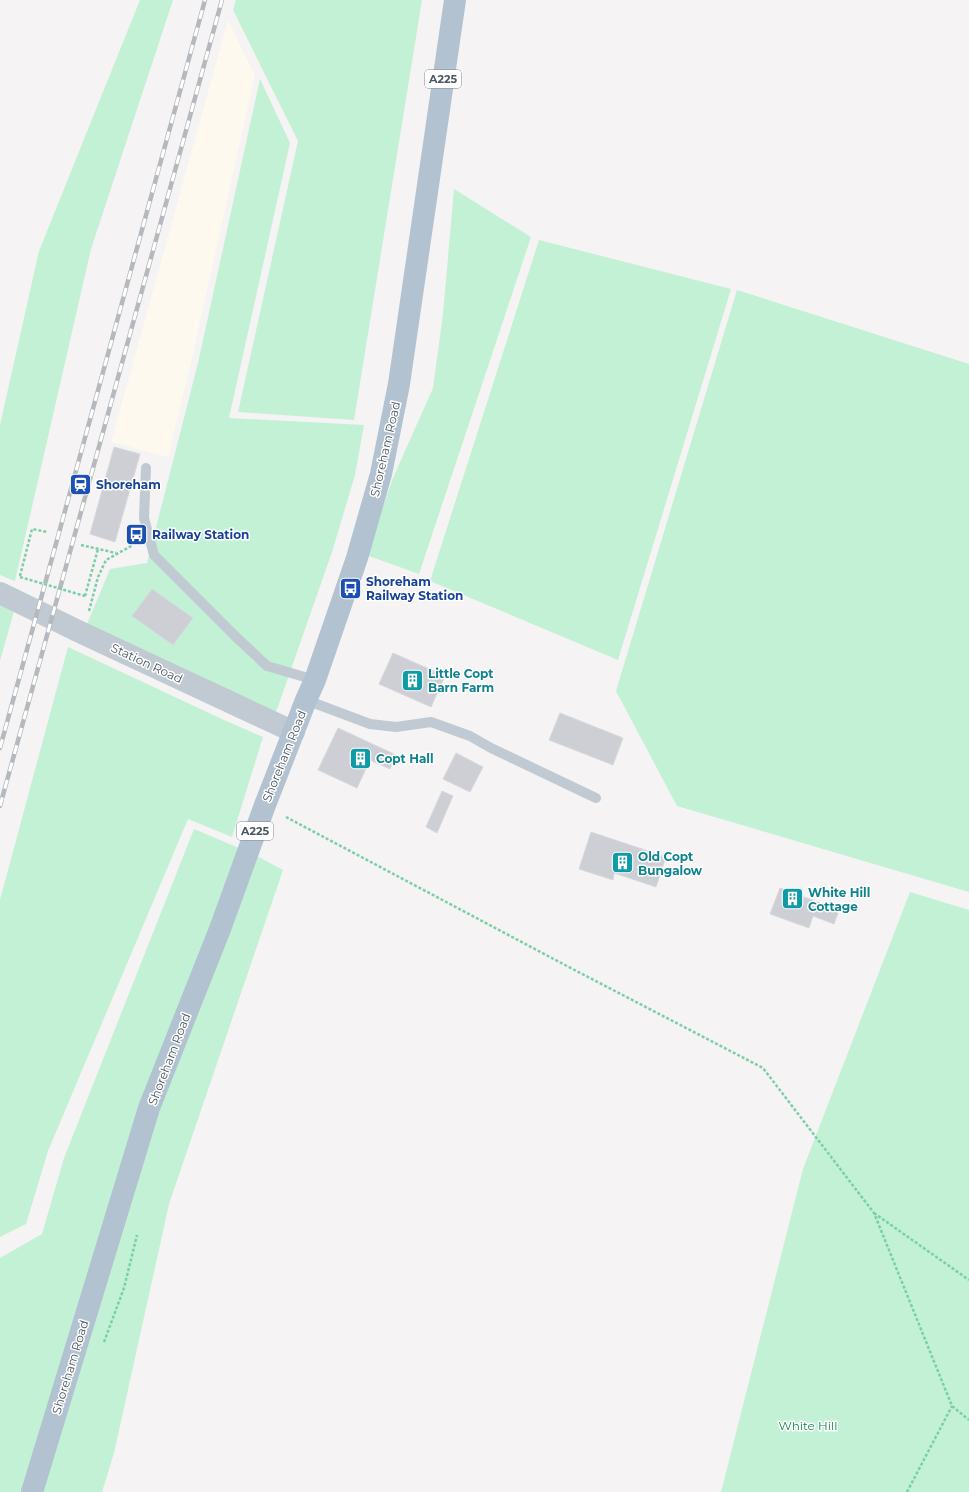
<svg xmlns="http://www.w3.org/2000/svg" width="969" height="1492" font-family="Montserrat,sans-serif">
<rect width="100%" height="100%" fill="#f5f3f3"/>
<path fill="#fdf9ef" d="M 228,20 L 255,75 L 191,363 L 168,457 L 111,442 Z"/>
<path fill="#c3f1d5" d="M 140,0 L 173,0 L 91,249 L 15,581 L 0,575 L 0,425 L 39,251 Z
M 236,0 L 422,0 L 354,420 L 238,412 L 298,141 L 233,10 Z
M 260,79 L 290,143 L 229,418 L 364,425 L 355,475 L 332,552 L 275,715 L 87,624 L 110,569 L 147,563 L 198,363 Z
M 454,189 L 531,237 L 419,574 L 366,555 L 393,478 L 433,388 L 443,314 Z
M 539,240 L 731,289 L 618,660 L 430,581 Z
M 737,290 L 969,364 L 969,892 L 677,806 L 616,691 Z
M 0,604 L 14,611 L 0,661 Z
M 68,647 L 224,720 L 263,737 L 232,837 L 188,819 L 48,1151 L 26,1224 L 0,1237 L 0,900 Z
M 194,829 L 253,854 L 283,870 L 169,1204 L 114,1453 L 102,1492 L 0,1492 L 0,1258 L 42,1234 L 64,1158 Z
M 910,892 L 969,910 L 969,1492 L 721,1492 L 803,1169 Z"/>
<path fill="#cdcfd5" stroke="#d7d9de" d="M 114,447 L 140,454 L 115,542 L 90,534 Z
M 152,589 L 193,618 L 173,645 L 132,616 Z
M 393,653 L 445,676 L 431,707 L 379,684 Z
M 560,713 L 623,738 L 613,765 L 549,740 Z
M 338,728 L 396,755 L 390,769 L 370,760 L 357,788 L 318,770 Z
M 456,753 L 483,767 L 470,792 L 443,779 Z
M 442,791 L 453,796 L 437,833 L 426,827 Z
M 591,832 L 666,857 L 656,887 L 614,873 L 613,880 L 579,869 Z
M 780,888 L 839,910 L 834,924 L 813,916 L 809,928 L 770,914 Z"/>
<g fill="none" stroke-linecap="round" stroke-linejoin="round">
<path stroke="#7ad0a6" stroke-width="2.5" stroke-dasharray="3 2" stroke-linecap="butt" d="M 81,545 L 116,553
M 20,576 L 32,529 L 47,532
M 85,596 L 98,549
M 89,611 L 98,577 L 106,560 L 133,545
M 286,817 L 565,965 L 763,1068 L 874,1213 L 952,1406 L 969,1420
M 874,1213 L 969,1280
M 104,1342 L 124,1288 L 137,1235
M 907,1492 L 952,1406"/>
<path stroke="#c1cad2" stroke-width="10" d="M 146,468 L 144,518 L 154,555 L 235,636 L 267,666 L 315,680
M 306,700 L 370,724 L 396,727 L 431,722 L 470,736 L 491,748 L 596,798"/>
<path stroke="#c1cad2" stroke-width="22" d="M 0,593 L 82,633 L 294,732"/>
<path stroke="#b3c2d1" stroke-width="22" d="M 32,1492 L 149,1108 L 220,929 L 265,805 L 306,700 L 315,680 L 357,558 L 381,474 L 399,384 L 455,0"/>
<defs>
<path id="rail" d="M 0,748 L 205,0
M 0,806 L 222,0"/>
</defs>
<use href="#rail" stroke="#b5b8bd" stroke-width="4.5"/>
<use href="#rail" stroke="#fff" stroke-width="3" stroke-dasharray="9" stroke-linecap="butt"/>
<path stroke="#7ad0a6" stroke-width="2.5" stroke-dasharray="3 2" stroke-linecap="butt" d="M 20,577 L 85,596"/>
</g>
<defs>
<symbol id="station-square" viewBox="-11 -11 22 22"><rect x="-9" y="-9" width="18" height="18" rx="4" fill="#1a4fb4" stroke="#fff"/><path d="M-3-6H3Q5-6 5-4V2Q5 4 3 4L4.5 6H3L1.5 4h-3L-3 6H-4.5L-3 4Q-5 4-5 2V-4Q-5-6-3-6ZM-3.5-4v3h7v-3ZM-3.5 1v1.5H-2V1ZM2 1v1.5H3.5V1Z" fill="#fff"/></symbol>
<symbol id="bus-square" viewBox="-11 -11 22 22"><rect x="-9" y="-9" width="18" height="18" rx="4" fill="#1a4fb4" stroke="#fff"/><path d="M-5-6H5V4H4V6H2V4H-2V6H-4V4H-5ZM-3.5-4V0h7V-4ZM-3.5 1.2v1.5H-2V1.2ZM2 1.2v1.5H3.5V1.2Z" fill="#fff"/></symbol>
<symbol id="building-square" viewBox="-11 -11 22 22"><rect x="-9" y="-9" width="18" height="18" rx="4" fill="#0f9aa8" stroke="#fff"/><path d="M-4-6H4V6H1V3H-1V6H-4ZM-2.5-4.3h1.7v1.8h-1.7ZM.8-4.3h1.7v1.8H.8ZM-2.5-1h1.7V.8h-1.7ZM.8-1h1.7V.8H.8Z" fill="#fff"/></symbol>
</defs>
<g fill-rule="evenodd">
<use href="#station-square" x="68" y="472" width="25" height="25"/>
<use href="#bus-square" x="124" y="522" width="25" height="25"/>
<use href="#bus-square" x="338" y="576" width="25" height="25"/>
<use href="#building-square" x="400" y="668" width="25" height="25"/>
<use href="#building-square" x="348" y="746" width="25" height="25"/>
<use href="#building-square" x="610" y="850" width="25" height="25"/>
<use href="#building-square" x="780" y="886" width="25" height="25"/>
</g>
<g text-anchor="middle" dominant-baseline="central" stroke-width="3" stroke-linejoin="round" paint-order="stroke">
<g fill="#fff" stroke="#808990" stroke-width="1">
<rect x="425" y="70" width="36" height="18" rx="3"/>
<rect x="237" y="822" width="36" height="18" rx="3"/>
</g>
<g font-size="11" font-weight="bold" fill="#4a5661">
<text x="443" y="79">A225</text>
<text x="255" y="831">A225</text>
</g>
<g font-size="12" fill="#4a5661" stroke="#fff">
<text transform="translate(385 449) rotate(-77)">Shoreham Road</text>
<text transform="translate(147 663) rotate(25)">Station Road</text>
<text transform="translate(284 756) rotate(-68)">Shoreham Road</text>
<text transform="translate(169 1059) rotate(-69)">Shoreham Road</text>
<text transform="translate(70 1367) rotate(-73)">Shoreham Road</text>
</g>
<g font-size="12" font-weight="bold" fill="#164399" stroke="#fff" text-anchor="start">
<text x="96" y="484">Shoreham</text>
<text x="152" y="534">Railway Station</text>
<text x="366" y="581">Shoreham<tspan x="366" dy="14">Railway Station</tspan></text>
</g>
<g font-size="12" font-weight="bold" fill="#0d838f" stroke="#fff" text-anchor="start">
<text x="428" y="673">Little Copt<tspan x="428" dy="14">Barn Farm</tspan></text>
<text x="376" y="758">Copt Hall</text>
<text x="638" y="856">Old Copt<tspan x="638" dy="14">Bungalow</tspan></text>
<text x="808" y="892">White Hill<tspan x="808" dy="14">Cottage</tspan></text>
</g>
<g font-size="12" fill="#17864f" stroke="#fff">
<text x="808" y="1425">White Hill</text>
</g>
</g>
</svg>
